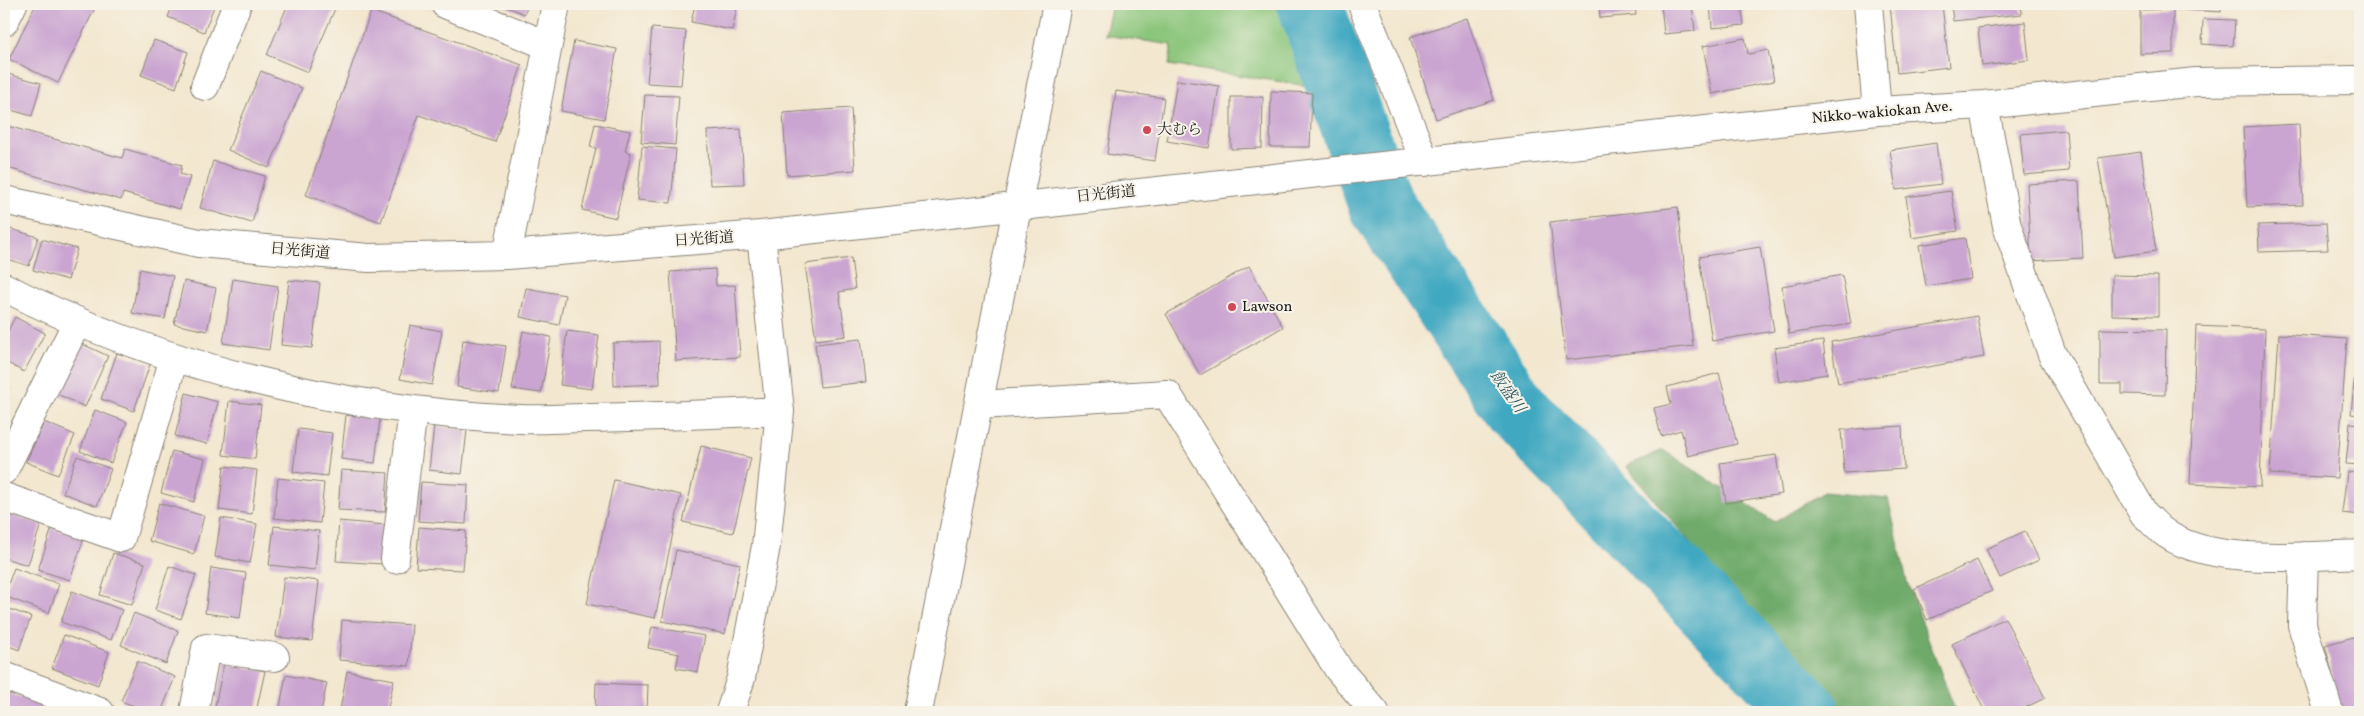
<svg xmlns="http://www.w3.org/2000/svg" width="2364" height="716" font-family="Vollkorn,'Noto Serif JP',serif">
<rect width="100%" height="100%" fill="#f7f3e8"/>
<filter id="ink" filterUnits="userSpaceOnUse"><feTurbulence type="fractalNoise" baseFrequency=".02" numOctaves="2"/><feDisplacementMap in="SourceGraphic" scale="10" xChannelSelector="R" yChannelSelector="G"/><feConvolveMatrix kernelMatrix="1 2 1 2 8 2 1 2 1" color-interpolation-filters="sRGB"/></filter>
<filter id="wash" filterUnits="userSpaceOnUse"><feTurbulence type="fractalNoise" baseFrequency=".0096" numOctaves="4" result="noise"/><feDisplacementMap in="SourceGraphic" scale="20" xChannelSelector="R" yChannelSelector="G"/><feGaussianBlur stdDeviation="1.12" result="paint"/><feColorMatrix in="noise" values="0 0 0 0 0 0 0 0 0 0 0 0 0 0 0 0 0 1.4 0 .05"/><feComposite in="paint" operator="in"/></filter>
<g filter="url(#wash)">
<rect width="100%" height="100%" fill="#f3e7cf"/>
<path fill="#8ac57a" stroke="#53704b" d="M 1112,4 L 1277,4 L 1309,86 L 1169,65 L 1172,45 L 1105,35 Z"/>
<path fill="#6faa6a" stroke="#466343" d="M 1663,450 L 1775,522 L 1824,492 L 1888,498 L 1907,582 L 1955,710 L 1959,712 L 1832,712 L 1626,466 Z"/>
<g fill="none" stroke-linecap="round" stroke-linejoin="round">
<path stroke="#40a8c1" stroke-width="66" d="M 1310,4 L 1381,205 L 1516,409 L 1807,712"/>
</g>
<g id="blocks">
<path fill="#caa5d1" d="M 36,4 L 97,4 L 58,83 L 9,59 Z
M 173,4 L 215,4 L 204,32 L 168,17 Z
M 288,4 L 337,4 L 308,72 L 267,55 Z
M 500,4 L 529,4 L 524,14 Z
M 695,4 L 738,4 L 732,30 L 691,22 Z
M 1599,4 L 1635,4 L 1636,15 L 1600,18 Z
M 1661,4 L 1692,4 L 1695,31 L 1664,34 Z
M 1710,4 L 1741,4 L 1744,25 L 1712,28 Z
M 1900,4 L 1942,4 L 1949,67 L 1897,73 L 1890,5 Z
M 1951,4 L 2021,4 L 2022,14 L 1953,21 Z
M 2172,4 L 2221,4 L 2221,12 L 2173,9 L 2173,53 L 2140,54 L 2140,10 L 2173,9 Z
M 371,11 L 522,65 L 495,142 L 419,115 L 381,222 L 306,195 Z
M 1467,18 L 1494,100 L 1436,119 L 1410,37 Z
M 2203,19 L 2235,20 L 2233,46 L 2202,44 Z
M 2025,22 L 2029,60 L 1982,66 L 1978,28 Z
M 652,28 L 686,31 L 681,85 L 647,83 Z
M 1745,38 L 1748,54 L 1768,50 L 1774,81 L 1712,94 L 1703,46 Z
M 154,40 L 188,52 L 176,88 L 141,75 Z
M 574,41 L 617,49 L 604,119 L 561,111 Z
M 261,71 L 302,88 L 269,168 L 228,150 Z
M 4,73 L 41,83 L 32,116 L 4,108 Z
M 1177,80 L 1219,86 L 1209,148 L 1167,141 Z
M 1116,91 L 1164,98 L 1155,161 L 1107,154 Z
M 1271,91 L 1312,93 L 1310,147 L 1270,147 Z
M 645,95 L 679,96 L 675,145 L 641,142 Z
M 1231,97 L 1263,97 L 1262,148 L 1231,149 Z
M 851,108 L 855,170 L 787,175 L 783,113 Z
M 595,124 L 630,131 L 625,151 L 631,153 L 616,218 L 582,210 L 596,148 L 590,147 Z
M 2299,124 L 2303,205 L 2247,207 L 2243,127 Z
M 4,125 L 122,158 L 125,149 L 182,165 L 180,174 L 190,177 L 180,209 L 123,193 L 121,200 L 4,167 Z
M 741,129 L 744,184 L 710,185 L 707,131 Z
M 2066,130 L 2069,171 L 2024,175 L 2020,134 Z
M 1936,143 L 1941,184 L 1896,190 L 1890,150 Z
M 642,146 L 676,149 L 671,203 L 637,200 Z
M 2141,152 L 2156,251 L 2114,257 L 2098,158 Z
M 213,161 L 265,176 L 252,223 L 200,208 Z
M 2079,181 L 2083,258 L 2031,261 L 2027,184 Z
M 1951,191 L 1958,231 L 1912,238 L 1906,197 Z
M 1678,207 L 1693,346 L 1566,360 L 1550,222 Z
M 2326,223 L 2328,250 L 2259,252 L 2258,225 Z
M 4,227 L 38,237 L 29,266 L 4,258 Z
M 1965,238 L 1971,279 L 1926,286 L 1919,245 Z
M 42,239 L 77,249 L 68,280 L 33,270 Z
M 1760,247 L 1774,331 L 1712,341 L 1699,257 Z
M 851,258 L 855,289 L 839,292 L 846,336 L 816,340 L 805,264 Z
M 1249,266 L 1283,327 L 1200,375 L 1166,314 Z
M 140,269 L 173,276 L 165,319 L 132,313 Z
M 715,269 L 716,286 L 735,285 L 740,357 L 676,361 L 670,272 Z
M 1842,275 L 1851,324 L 1789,334 L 1782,286 Z
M 2112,275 L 2158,276 L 2158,316 L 2112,315 Z
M 233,279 L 278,286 L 269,350 L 223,343 Z
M 289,280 L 320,283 L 312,348 L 281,345 Z
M 184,281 L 216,288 L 207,331 L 174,324 Z
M 526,288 L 565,295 L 559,325 L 520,317 Z
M 1977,316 L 1984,357 L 1838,383 L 1831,342 Z
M 15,317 L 45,333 L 24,372 L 4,361 L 4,339 Z
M 410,325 L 442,331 L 432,385 L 400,379 Z
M 2196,326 L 2265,329 L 2260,487 L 2190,484 Z
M 2100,329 L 2166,330 L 2165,395 L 2122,394 L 2122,384 L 2100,384 Z
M 523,331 L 551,337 L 541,393 L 512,389 Z
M 567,331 L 599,335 L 592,389 L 560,385 Z
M 2279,334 L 2347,339 L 2337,478 L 2270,474 Z
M 861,339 L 866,382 L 820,387 L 815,344 Z
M 463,340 L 506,346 L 499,393 L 457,387 Z
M 659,341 L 660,384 L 614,386 L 613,343 Z
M 1823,341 L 1827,374 L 1779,382 L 1774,348 Z
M 78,342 L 108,356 L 85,407 L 55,393 Z
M 2359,345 L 2360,345 L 2360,369 L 2357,369 Z
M 117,353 L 150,364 L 134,411 L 101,399 Z
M 1719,373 L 1737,444 L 1688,456 L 1681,430 L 1661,436 L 1654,408 L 1671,404 L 1667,387 Z
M 2355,373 L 2360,374 L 2360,415 L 2351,414 Z
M 4,383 L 10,386 L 4,398 Z
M 186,393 L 218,402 L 207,444 L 175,436 Z
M 229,401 L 261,405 L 255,459 L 223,455 Z
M 95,410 L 127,422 L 111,463 L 80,451 Z
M 346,415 L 380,419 L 375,463 L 341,459 Z
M 44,422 L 75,435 L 58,475 L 26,462 Z
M 2350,423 L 2360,424 L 2360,465 L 2346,464 Z
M 434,426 L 467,430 L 462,474 L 429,470 Z
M 1902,426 L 1904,469 L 1844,473 L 1841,430 Z
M 298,429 L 332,433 L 327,476 L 293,472 Z
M 701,446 L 751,458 L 733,533 L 683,522 Z
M 172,451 L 205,459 L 194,502 L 161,493 Z
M 1776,455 L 1782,494 L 1726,503 L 1720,463 Z
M 77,456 L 111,469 L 97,506 L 63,493 Z
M 224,466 L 257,470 L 252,514 L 219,510 Z
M 341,470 L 388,473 L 385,512 L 338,510 Z
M 2347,472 L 2360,473 L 2360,515 L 2342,513 Z
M 278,478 L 324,483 L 320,523 L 274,518 Z
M 614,480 L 681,495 L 655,618 L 587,604 Z
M 421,482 L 468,485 L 466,524 L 418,521 Z
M 159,503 L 204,516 L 194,554 L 149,541 Z
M 9,514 L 41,524 L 28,565 L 4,558 L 4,531 Z
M 221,518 L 257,524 L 250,563 L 215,557 Z
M 339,521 L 385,525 L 383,564 L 336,561 Z
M 274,526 L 319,531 L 315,570 L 269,565 Z
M 419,527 L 466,531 L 463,570 L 416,568 Z
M 52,528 L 84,538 L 70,580 L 38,570 Z
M 2025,531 L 2039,560 L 2000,578 L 1986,549 Z
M 676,550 L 740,564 L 725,634 L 662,621 Z
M 113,553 L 145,563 L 132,605 L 100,595 Z
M 1977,560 L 1992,591 L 1927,620 L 1914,589 Z
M 169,566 L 196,575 L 181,619 L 155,610 Z
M 14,568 L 59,584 L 49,613 L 4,596 Z
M 211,568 L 246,573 L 240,618 L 205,613 Z
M 284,577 L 319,581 L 312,641 L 276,637 Z
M 72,591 L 122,610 L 111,640 L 61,622 Z
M 4,607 L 31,617 L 19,650 L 4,644 Z
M 134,613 L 178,631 L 166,664 L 121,645 Z
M 2005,618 L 2045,698 L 2016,712 L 1985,712 L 1952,644 Z
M 342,620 L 412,625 L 409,666 L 339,660 Z
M 652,627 L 705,636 L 698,672 L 676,668 L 679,654 L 648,648 Z
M 64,635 L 109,652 L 98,685 L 52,668 Z
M 2360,635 L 2360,712 L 2342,712 L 2325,645 Z
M 137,661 L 175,677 L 161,712 L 150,712 L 121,701 Z
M 224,663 L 265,671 L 256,712 L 214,711 Z
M 347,671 L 394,680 L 387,712 L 340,710 Z
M 286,675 L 327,683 L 321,712 L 279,712 Z
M 596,683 L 648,685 L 647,712 L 595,712 Z
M 6,693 L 44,703 L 42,712 L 4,712 Z"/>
</g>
</g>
<g filter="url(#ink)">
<use href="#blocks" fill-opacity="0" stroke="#888276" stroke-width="1"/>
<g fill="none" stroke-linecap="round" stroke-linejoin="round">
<defs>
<path id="minor" d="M 445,4 L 547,45
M 1362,4 L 1425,162
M 1868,4 L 1877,111
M 4,22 L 13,4
M 205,86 L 237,4
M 1984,105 L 2007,226 L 2052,354 L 2144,514 C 2150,519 2155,525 2161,530 C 2206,567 2305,556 2360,554
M 4,200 L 199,243 L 369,258 L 507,255 L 761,235 L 1877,111 L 1984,105 L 2196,82 L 2360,80
M 507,255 L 556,4
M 4,287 C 159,367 345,411 520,419 C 541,420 563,418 584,418 C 649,417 714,414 780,411
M 979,405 L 1167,394 L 1339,670 L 1375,712
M 4,470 L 77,322
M 4,497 L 121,538 L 174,358
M 2304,556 L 2302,625 L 2329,712
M 395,559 L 413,410
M 4,676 L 100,712
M 194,712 L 206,648 L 275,657
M 730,712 L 741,678 L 766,546 L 780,411 L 761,235
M 918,712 L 1057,4"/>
</defs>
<use href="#minor" stroke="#888276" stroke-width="30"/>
<use href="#minor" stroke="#fff" stroke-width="28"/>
</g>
</g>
<g fill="#d1495b" stroke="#f7f3e8" stroke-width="2">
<circle cx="1147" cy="130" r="5"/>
<circle cx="1232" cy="307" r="5"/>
</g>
<g text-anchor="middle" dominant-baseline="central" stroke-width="4" stroke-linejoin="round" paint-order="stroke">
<g font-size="15" fill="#1c1c1c" stroke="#f7f3e8">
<text transform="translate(1882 113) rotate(-5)">Nikko-wakiokan Ave.</text>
<text transform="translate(1106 195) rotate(-6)">日光街道</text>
<text transform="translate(704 240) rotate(-4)">日光街道</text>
<text transform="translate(300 252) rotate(5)">日光街道</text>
</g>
<g font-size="15" fill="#1c1c1c" stroke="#f7f3e8" text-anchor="start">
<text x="1157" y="130">大むら</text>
<text x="1242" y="307">Lawson</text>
</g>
<g font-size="16" font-style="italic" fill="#2c5b66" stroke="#f7f3e8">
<text transform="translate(1507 392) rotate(55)">飯盛川</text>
</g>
</g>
<rect width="2364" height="716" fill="none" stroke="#f7f3e8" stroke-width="20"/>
</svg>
